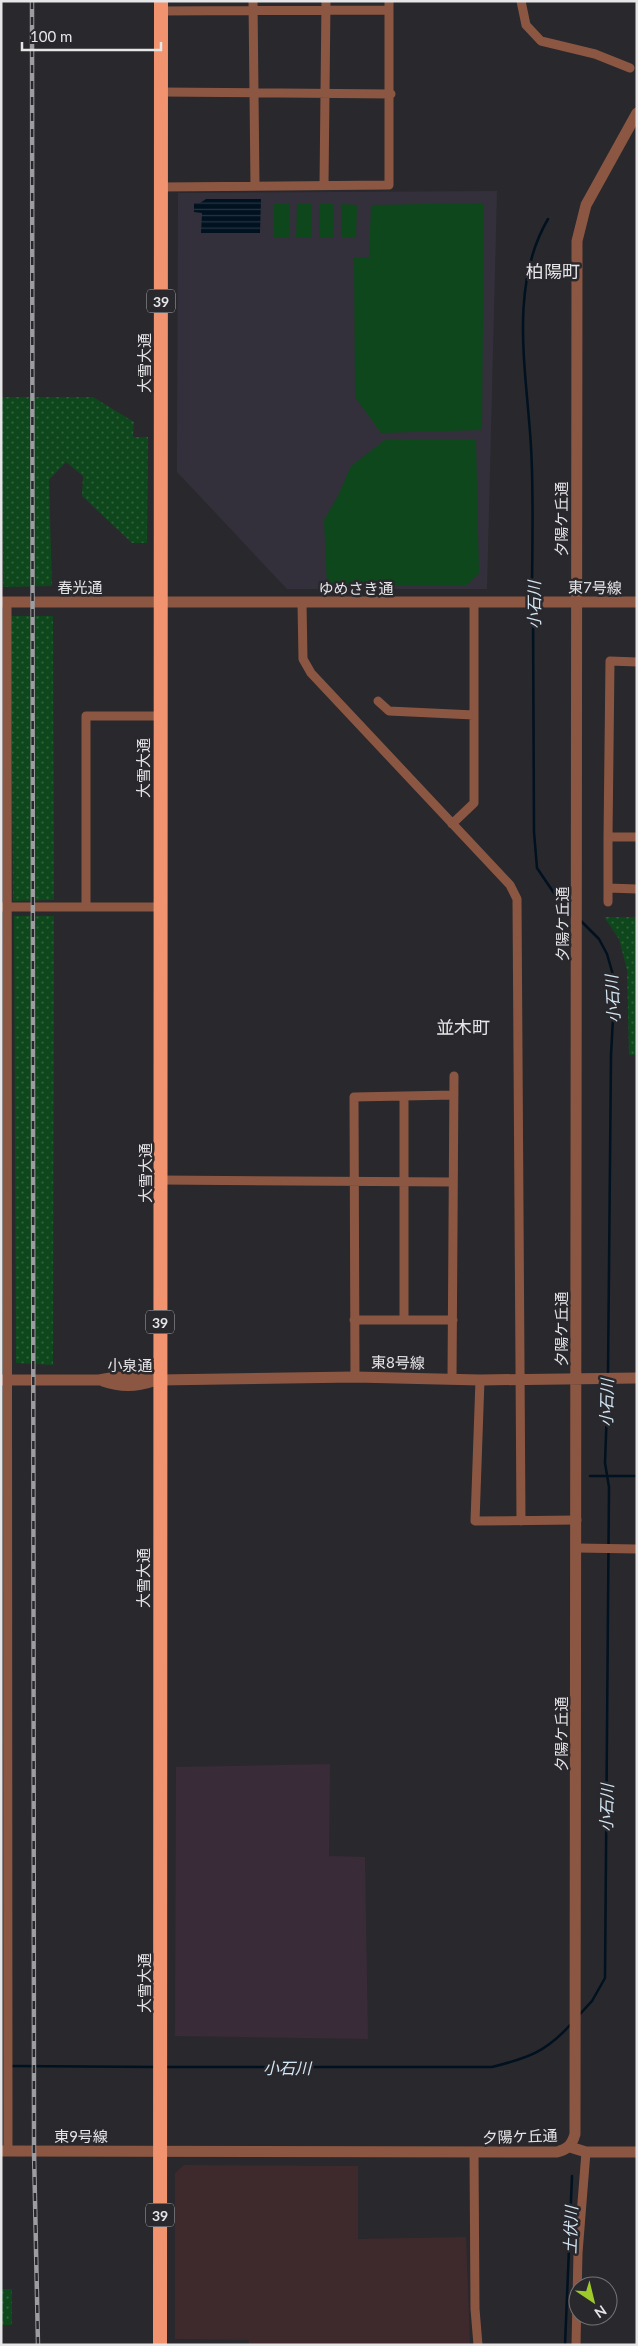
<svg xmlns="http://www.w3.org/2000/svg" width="638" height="2346" font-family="Lato,'Noto Sans JP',sans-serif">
<defs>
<pattern id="park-dots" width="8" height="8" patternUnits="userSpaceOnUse" patternTransform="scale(1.25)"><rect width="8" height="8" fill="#0f471c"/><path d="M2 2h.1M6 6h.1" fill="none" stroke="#32613d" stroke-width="1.8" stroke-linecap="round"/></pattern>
<pattern id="water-rules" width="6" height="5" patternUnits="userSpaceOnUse" patternTransform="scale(1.25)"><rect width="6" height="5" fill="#00111f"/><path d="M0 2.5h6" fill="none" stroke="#253440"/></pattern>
</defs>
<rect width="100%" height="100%" fill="#29282d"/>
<path fill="#392b37" d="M 330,1764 L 329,1856 L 365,1857 L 368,2039 L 175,2036 L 176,1767 Z"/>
<path fill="#3e2a2c" d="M 184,2165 L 358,2166 L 358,2239 L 466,2237 L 470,2345 L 249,2345 L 249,2340 L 175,2339 L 175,2173 Z"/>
<path fill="#33303b" d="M 497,191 L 487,589 L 287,589 L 177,472 L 178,193 Z"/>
<path fill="#0f471c" d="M 484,203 L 482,430 L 381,433 L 355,397 L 354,257 L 369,257 L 371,205 Z
M 274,204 L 290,204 L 290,238 L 274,238 Z
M 297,204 L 312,204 L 312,238 L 296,238 Z
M 319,204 L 334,204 L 334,238 L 319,238 Z
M 341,204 L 357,205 L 356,238 L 341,238 Z
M 385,440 L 476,440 L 479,573 L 467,585 L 327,585 L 324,520 L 338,496 L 351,466 Z"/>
<path fill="url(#park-dots)" d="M 1,397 L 93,397 L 134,422 L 133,437 L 148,437 L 147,543 L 132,543 L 82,496 L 83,476 L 66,462 L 49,480 L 52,586 L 3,587 Z
M 11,616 L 53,616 L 54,900 L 13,901 Z
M 14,916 L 54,916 L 53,1365 L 16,1363 Z
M 604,917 L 637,917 L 637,1055 L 629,1055 L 627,970 L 619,939 Z
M 1,2289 L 12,2289 L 12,2325 L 1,2325 Z"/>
<path fill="url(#water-rules)" d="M 206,199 L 261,199 L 260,233 L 201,233 L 202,213 L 194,212 L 194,203 L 200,203 Z"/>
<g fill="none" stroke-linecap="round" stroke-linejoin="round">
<path stroke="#00111f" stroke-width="2.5" d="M 532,599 C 532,549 534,498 531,447 C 527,373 508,287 548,219
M 533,605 L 534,832 L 537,868 L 558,899 L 572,912
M 581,921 L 599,939 L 607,954 L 615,982 L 611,1055 L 608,1375
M 590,1476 L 637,1476
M 580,2014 L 592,2001 L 605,1978 L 609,1487 L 605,1463 L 608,1381
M 10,2066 L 155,2067
M 165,2067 L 492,2067 C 528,2058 546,2052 571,2024
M 565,2345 L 572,2176"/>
<path stroke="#8c5742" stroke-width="9" d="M 253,1 L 255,186
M 521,1 L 526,25 L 541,41 L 595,54 L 630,68
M 161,11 L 389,10
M 161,92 L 391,94
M 324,185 L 326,1
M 161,187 L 389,185 L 389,1
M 7,602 L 8,2151
M 302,603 L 303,659 L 311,673 L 510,885 L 517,899 L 521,1521
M 378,701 L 389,711 L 474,715
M 452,824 L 474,803 L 474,602
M 608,837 L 610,661 L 637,662
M 608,888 L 637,889
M 608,902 L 608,837 L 637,837
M 1,907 L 159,907
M 86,907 L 86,716 L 159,716
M 161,1180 L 453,1182
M 354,1320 L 453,1320
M 404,1320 L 404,1097
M 355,1377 L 354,1097 L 454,1095
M 452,1378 L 454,1076
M 480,1380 L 475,1521 L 577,1520
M 577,1548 L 637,1549
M 474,2152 L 475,2309 L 478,2345
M 576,2345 L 578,2253 L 586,2152"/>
<path stroke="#8c5742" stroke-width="11" d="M 1,602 L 637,602
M 1,1380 L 99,1380 L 116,1377 L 159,1380 L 355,1377 L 480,1380 L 637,1378
M 103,1381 C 120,1387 136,1387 153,1381
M 570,2147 L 586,2152 L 637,2152
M 1,2151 L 557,2152 C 568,2149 572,2145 575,2134 L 577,241 L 586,205 L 637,113"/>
<path stroke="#f1936e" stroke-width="14" d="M 160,2345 L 161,1"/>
<defs>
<path id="rail" d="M 32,1 L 34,2151 L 38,2345"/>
</defs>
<use href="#rail" stroke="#9d9ca0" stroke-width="4.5"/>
<use href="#rail" stroke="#29282d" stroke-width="2.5" stroke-dasharray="8" stroke-linecap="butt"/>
</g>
<g text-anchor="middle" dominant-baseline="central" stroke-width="5" stroke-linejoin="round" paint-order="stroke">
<g fill="#29282d" stroke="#adacb0" stroke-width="1">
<rect x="147" y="289.5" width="28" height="23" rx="4"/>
<rect x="146" y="1310.5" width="28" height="23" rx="4"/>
<rect x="146" y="2203.5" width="28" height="23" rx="4"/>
</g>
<g font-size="14" font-weight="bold" fill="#e6e5e8">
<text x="161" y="301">39</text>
<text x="160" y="1322">39</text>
<text x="160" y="2215">39</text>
</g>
<g font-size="15" fill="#e6e5e8" stroke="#29282d">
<text transform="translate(144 363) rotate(-90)">大雪大通</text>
<text transform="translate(561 519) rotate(-90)">夕陽ケ丘通</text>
<text x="80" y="587">春光通</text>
<text transform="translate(595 587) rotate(1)">東7号線</text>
<text x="356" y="588">ゆめさき通</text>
<text transform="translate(143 768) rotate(-90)">大雪大通</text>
<text transform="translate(562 924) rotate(-90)">夕陽ケ丘通</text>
<text transform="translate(145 1173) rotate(-90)">大雪大通</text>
<text transform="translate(561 1329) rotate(-90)">夕陽ケ丘通</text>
<text transform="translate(398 1362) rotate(1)">東8号線</text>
<text x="130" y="1365">小泉通</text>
<text transform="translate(143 1578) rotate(-90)">大雪大通</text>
<text transform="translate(561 1734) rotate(-90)">夕陽ケ丘通</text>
<text transform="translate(144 1983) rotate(-90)">大雪大通</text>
<text x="81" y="2136">東9号線</text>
<text transform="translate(520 2136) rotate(-2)">夕陽ケ丘通</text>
</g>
<g font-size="16" font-style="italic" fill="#d3e7f5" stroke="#29282d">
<text transform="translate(533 605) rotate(-90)">小石川</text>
<text transform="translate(612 999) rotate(-93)">小石川</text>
<text transform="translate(606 1403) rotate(-89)">小石川</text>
<text transform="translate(606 1808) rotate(-89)">小石川</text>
<text x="287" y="2067">小石川</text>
<text transform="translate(570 2230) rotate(-88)">土伏川</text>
</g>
<g font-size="18" fill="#e6e5e8" stroke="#29282d">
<text x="553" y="271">柏陽町</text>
<text x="463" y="1027">並木町</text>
</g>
</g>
<rect width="638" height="2346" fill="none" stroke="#e6e5e8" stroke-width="5"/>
<g transform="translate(593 2301) rotate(145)"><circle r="24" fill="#29282d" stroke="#757478"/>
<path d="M0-4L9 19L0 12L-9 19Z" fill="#9fca2c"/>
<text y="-8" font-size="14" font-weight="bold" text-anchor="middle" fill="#e6e5e8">N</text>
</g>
<path d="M22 42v8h139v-8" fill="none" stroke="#e6e5e8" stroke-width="2.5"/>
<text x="30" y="42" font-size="15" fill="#e6e5e8" stroke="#29282d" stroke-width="4" paint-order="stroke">100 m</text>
</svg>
